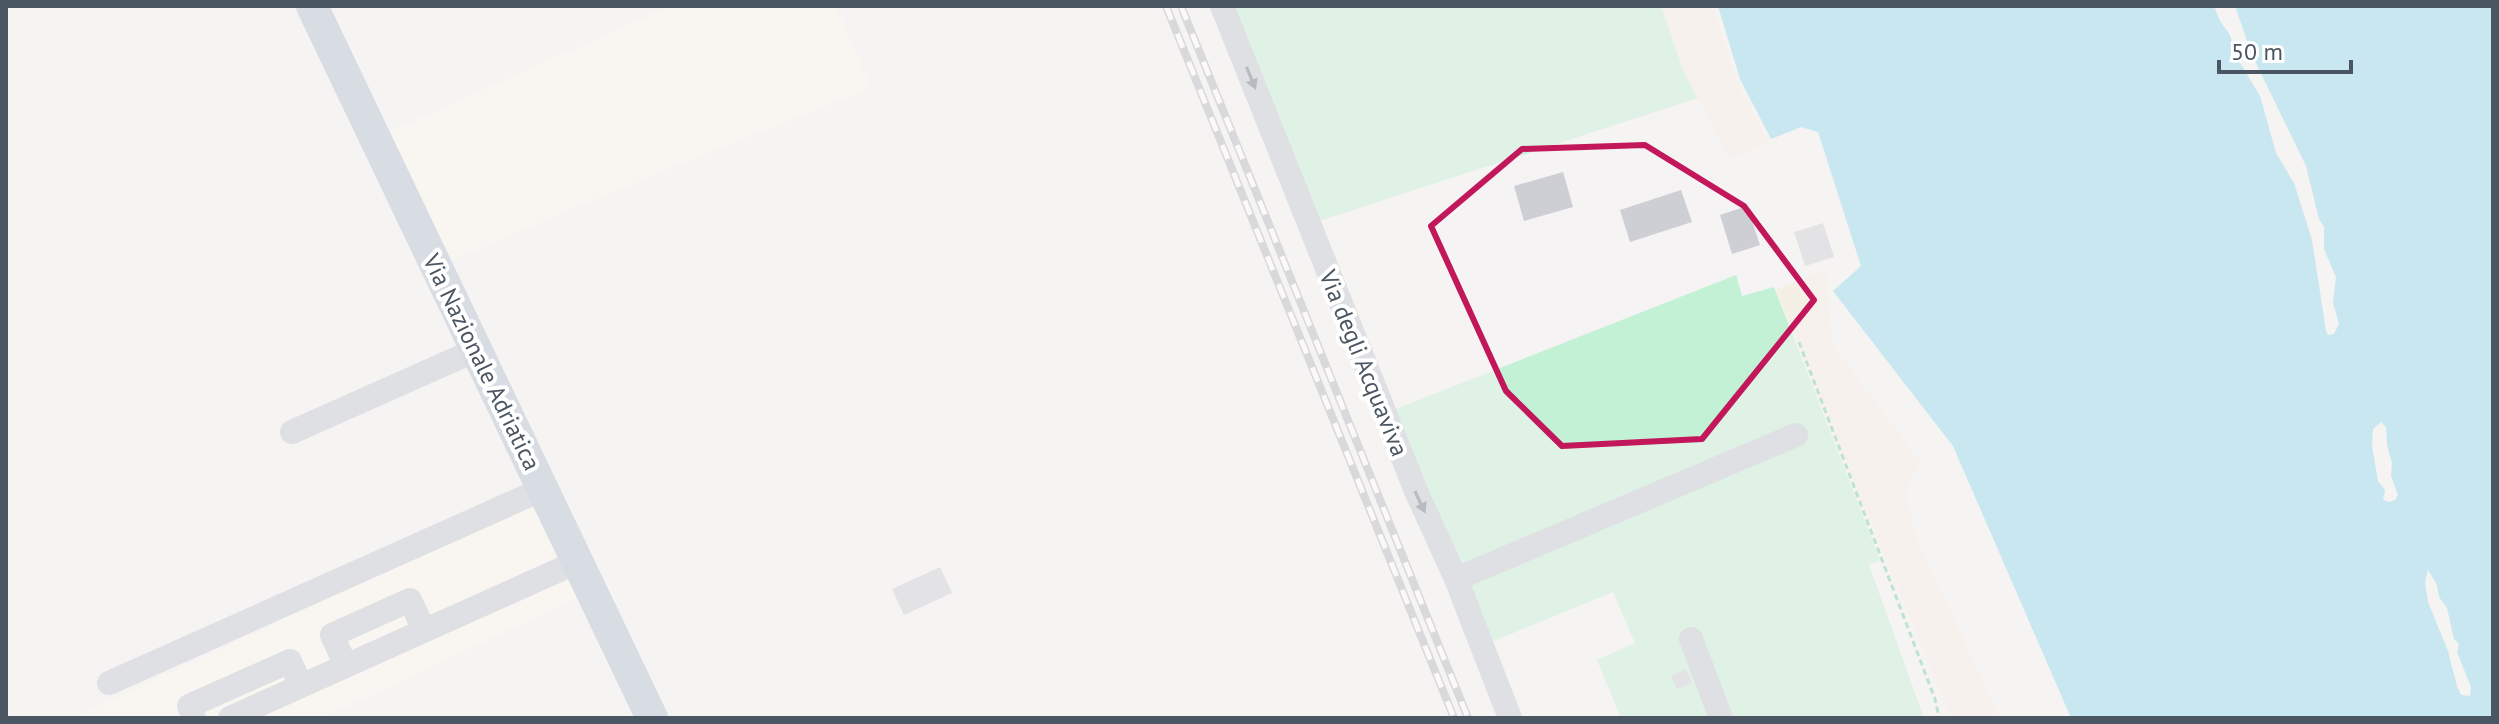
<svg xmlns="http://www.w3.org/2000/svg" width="2499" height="724" font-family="'PT Sans',sans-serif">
<rect width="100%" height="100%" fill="#f5f3f3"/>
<path fill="#fdf9ef" d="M 670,6 L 836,6 L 871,88 L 590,201 L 451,261 L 389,132 Z
M 538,501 L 583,595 L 323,718 L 73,718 Z"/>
<path fill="#c3f1d5" d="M 1232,6 L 1661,6 L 1684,72 L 1698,98 L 1316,222 Z
M 1736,275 L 1742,296 L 1774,287 L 1880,560 L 1869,565 L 1924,718 L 1621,718 L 1597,660 L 1635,643 L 1613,592 L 1489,643 L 1396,409 Z"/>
<path fill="#f5f0e5" d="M 1661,6 L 1714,6 L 1737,83 L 1769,143 L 1729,159 L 1684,72 Z
M 1826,270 L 1832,343 L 1920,461 L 1905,493 L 1918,541 L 2000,718 L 1951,718 L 1776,289 Z"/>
<path fill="#90daee" d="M 1718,6 L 2493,6 L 2493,718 L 2071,718 L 1953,446 L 1833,291 L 1861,266 L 1818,132 L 1801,127 L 1771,139 L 1740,79 Z"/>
<path fill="#f5f3f3" d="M 2214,6 L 2235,6 L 2252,55 L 2306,166 L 2319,219 L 2324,227 L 2324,249 L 2336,277 L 2333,303 L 2339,324 L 2334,334 L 2328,335 L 2326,331 L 2312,240 L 2294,183 L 2276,153 L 2260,96 L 2239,61 L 2230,35 L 2220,21 Z
M 2381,422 L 2386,427 L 2387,445 L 2392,463 L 2391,476 L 2398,495 L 2395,500 L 2389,502 L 2383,500 L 2385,490 L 2378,481 L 2372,446 L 2373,429 Z
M 2428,570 L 2437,585 L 2439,597 L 2447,608 L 2454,639 L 2459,644 L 2457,652 L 2471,687 L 2470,696 L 2461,695 L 2457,686 L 2448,651 L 2428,602 L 2425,582 Z"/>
<path fill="#cdcfd5" d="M 1563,172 L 1573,207 L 1524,221 L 1514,186 Z
M 1681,190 L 1692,222 L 1630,242 L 1620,210 Z
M 1747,206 L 1760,245 L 1732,254 L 1720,215 Z
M 1823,223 L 1834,257 L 1805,266 L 1794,232 Z
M 940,567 L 952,593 L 904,615 L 892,589 Z
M 1686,669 L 1692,683 L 1677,689 L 1671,676 Z"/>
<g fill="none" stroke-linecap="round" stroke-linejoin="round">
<path stroke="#7ad0a6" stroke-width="3" stroke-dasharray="6 4" stroke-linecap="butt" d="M 1799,342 L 1935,699 L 1939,718"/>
<path stroke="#c1cad2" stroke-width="24" d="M 1222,6 L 1416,491 L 1456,579 L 1510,718
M 292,432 L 476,350
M 1456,579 L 1796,435
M 1691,639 L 1721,718
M 346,666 L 332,635 L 410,600 L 424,630
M 109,683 L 543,489
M 194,718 L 189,706 L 290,661 L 301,686
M 230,718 L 577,562"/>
<path stroke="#b3c2d1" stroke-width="32" d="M 312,6 L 652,718"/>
<defs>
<path id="rail" d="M 1166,6 L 1454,718
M 1181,6 L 1468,718"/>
</defs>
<use href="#rail" stroke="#b5b8bd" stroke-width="8"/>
<use href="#rail" stroke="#fff" stroke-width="5" stroke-dasharray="15" stroke-linecap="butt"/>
</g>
<defs><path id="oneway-solid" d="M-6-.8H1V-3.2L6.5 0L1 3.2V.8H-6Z" transform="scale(2)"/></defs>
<g fill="#6e7983">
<use href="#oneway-solid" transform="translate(1251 78) rotate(68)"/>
<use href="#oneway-solid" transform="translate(1420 502) rotate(65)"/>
</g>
<path d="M0 0H2499V724H0ZM 1645,145 L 1744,206 L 1814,300 L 1702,439 L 1562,446 L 1506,391 L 1431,226 L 1522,149 Z" fill="#f5f3f3" fill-opacity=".55" fill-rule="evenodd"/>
<path fill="none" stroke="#c2185b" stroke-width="6" stroke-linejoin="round" d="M 1645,145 L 1744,206 L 1814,300 L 1702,439 L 1562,446 L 1506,391 L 1431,226 L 1522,149 Z"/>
<g text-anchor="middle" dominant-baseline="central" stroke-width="8" stroke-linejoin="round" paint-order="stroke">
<g font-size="24" fill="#4a5661" stroke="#fff">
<text transform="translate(482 362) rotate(64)">Via Nazionale Adriatica</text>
<text transform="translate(1364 363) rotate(68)">Via degli Acquaviva</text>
</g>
</g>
<rect width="2499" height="724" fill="none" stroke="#4a5661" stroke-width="16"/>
<path d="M2219 60v12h132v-12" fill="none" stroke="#4a5661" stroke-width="4"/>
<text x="2231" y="60" font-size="24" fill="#4a5661" stroke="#ffffff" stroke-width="6" paint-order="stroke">50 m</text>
</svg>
